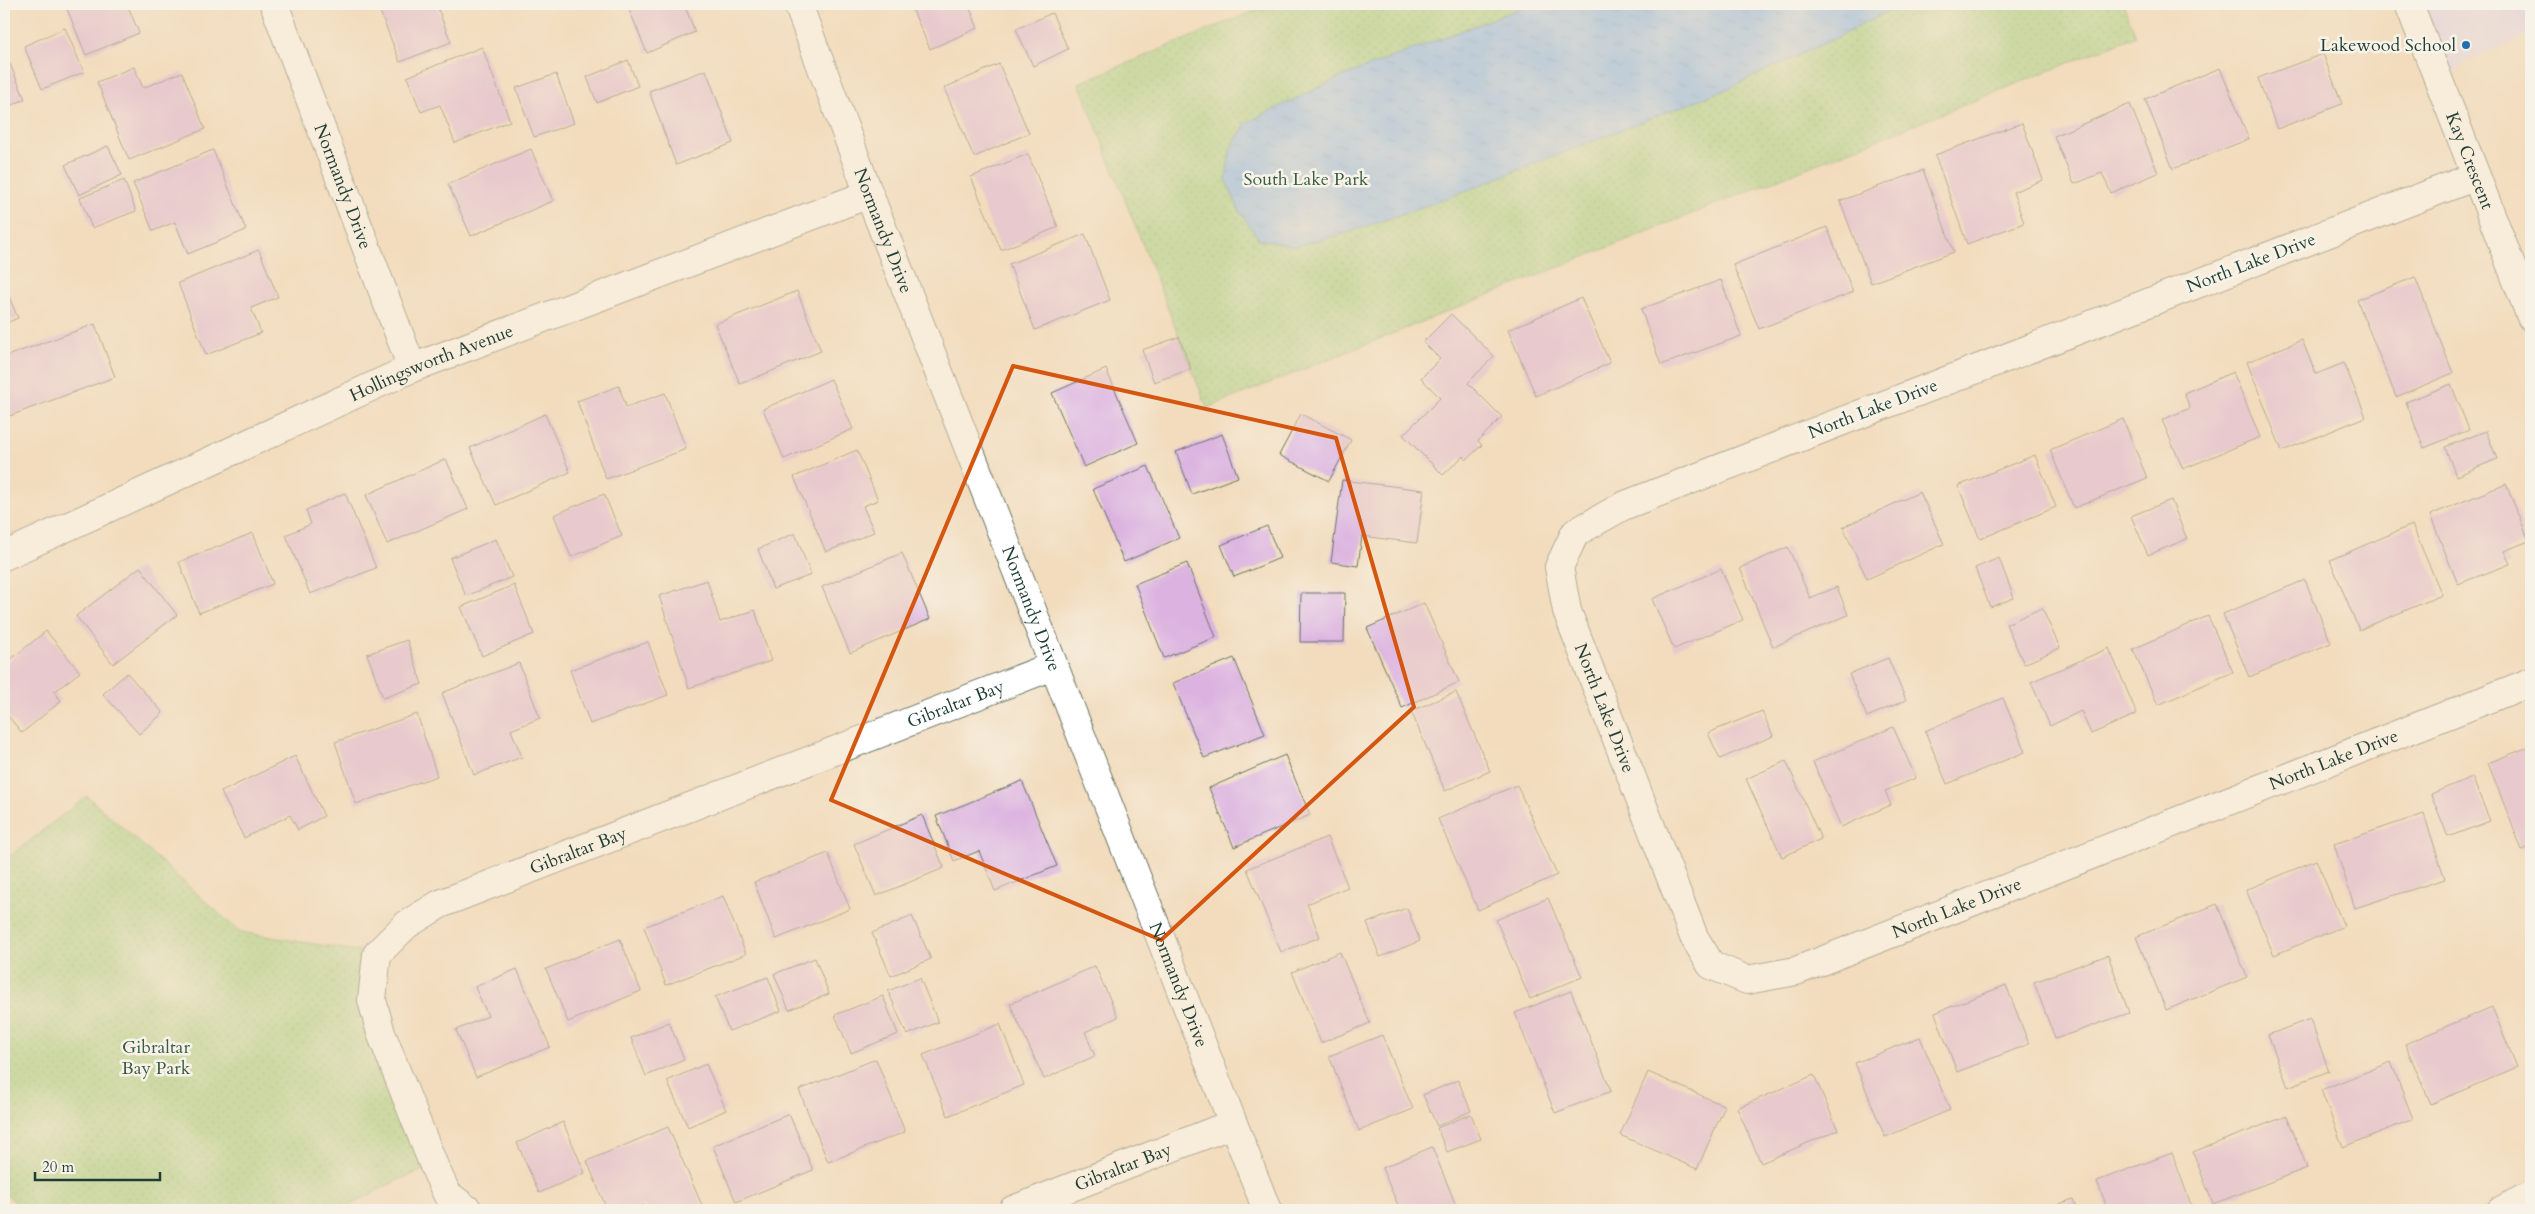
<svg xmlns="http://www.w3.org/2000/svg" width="2535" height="1214" font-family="Cardo,serif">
<defs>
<pattern id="park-dots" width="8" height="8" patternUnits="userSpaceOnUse" patternTransform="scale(1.25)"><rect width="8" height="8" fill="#a1d686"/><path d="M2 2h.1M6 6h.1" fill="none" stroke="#83af6e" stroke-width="1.8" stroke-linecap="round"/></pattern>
<pattern id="water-ripples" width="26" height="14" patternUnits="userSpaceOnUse" patternTransform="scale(1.25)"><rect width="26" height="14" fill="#85bcf5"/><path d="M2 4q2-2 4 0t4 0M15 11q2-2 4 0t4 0" fill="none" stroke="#6c9ac7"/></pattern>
</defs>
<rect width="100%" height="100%" fill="#f7f3e8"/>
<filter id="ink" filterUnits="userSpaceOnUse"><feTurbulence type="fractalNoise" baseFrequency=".02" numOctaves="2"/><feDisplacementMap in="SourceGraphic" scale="10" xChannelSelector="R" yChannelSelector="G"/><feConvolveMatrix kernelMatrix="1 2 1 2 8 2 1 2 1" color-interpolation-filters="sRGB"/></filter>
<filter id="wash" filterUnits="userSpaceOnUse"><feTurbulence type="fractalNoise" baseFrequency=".0096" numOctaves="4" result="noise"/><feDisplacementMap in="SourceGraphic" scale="20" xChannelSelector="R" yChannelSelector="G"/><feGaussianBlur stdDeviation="1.12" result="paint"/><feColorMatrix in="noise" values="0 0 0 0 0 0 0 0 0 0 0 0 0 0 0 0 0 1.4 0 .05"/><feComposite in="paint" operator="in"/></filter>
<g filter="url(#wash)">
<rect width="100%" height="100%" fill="#f2dcbd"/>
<path fill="#dbd6f7" d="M 2409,4 L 2531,4 L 2531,35 L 2482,54 L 2438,79 Z"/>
<path fill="url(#park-dots)" stroke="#608a5d" d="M 1271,4 L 2123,4 L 2136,36 L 1207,408 L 1079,83 Z
M 87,796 L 240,932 L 377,954 L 372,1000 L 434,1166 L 398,1180 L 341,1210 L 26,1210 L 4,1193 L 4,861 Z"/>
<path fill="url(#water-ripples)" stroke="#527c94" d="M 1531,4 L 1902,4 L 1844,34 L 1729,88 L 1434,203 L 1344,234 L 1294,246 L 1259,239 L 1240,212 L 1226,180 L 1230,150 L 1246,123 L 1336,79 Z"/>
<g id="blocks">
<path fill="#dbb2e0" d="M 65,4 L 127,4 L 139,33 L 86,55 Z
M 377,4 L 436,4 L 451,42 L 400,62 Z
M 627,4 L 684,4 L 695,32 L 647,53 Z
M 910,4 L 968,4 L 978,28 L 930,49 Z
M 1052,13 L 1068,49 L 1033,66 L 1016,29 Z
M 65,28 L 84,72 L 42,89 L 24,46 Z
M 482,47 L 510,121 L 455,143 L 440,105 L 421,112 L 407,77 Z
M 2323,54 L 2342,104 L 2277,129 L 2258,78 Z
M 628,60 L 638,86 L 597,103 L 587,77 Z
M 10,64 L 25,99 L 4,109 L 4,66 Z
M 999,64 L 1029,133 L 974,157 L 944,88 Z
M 134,67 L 143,88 L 182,72 L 205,129 L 129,160 L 97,82 Z
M 2220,68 L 2249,139 L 2173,169 L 2145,99 Z
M 706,70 L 733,143 L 676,165 L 649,91 Z
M 556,74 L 574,123 L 534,137 L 516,88 Z
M 2130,104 L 2158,173 L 2111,193 L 2102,173 L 2074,184 L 2054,136 Z
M 2022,123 L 2043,180 L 2013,192 L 2024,223 L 1967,244 L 1935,155 Z
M 108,146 L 122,175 L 79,195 L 65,165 Z
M 531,149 L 553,201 L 471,236 L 448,184 Z
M 213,150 L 246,230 L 188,254 L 175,222 L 153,231 L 133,183 Z
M 1028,154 L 1058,227 L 1001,250 L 971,177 Z
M 1923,170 L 1954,252 L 1871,283 L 1840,201 Z
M 124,180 L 136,211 L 92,228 L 80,198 Z
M 1827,227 L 1853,292 L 1759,329 L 1733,265 Z
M 1085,234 L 1110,300 L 1035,330 L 1009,264 Z
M 259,250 L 278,297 L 251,308 L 261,333 L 206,355 L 178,283 Z
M 2415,277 L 2453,373 L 2396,397 L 2357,300 Z
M 1721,280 L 1741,336 L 1661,365 L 1641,309 Z
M 4,285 L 18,318 L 4,324 Z
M 797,291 L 821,351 L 740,384 L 715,324 Z
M 1581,298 L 1610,363 L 1536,396 L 1508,330 Z
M 1451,314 L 1494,356 L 1468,383 L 1502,417 L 1478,441 L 1482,445 L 1466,460 L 1463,456 L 1443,475 L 1403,435 L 1440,398 L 1421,378 L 1440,359 L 1423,342 Z
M 95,324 L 115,377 L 4,418 L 4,357 Z
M 1179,337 L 1191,369 L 1154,382 L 1142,350 Z
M 2302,340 L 2316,374 L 2344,363 L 2366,417 L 2282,451 L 2247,362 Z
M 1106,369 L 1138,443 L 1084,467 L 1052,393 Z
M 2233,372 L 2260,437 L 2183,469 L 2162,420 L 2190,408 L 2184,393 Z
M 831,379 L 853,429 L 784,459 L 763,409 Z
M 2451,384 L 2469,430 L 2424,448 L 2406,402 Z
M 619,386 L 626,407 L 665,393 L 686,449 L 606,479 L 577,401 Z
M 545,414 L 570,472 L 496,505 L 470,448 Z
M 1301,414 L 1351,440 L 1329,481 L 1279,455 Z
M 2123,419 L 2147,478 L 2074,508 L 2050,450 Z
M 2486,431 L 2497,459 L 2456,476 L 2445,447 Z
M 1222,434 L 1238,477 L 1192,494 L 1176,452 Z
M 857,450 L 878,500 L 863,506 L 874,532 L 826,552 L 794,477 Z
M 2035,455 L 2056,507 L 1980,539 L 1958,486 Z
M 446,459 L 468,509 L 387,544 L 366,495 Z
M 1148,466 L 1179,538 L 1124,562 L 1093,489 Z
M 1342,480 L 1424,490 L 1417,543 L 1362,536 L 1358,566 L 1331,562 Z
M 2506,484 L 2529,541 L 2504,551 L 2510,564 L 2458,584 L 2430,515 Z
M 1920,492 L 1944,544 L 1867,579 L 1843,527 Z
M 345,493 L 376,568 L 310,594 L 286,535 L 311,524 L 306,510 Z
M 604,494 L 622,536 L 571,557 L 554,515 Z
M 2171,500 L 2187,539 L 2148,555 L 2131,516 Z
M 2412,525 L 2442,595 L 2359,630 L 2330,560 Z
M 1267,526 L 1280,558 L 1234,577 L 1221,545 Z
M 253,533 L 273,584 L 199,613 L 179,562 Z
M 795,533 L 811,575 L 773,589 L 758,549 Z
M 496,539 L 512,577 L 466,596 L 450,558 Z
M 1788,547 L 1810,598 L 1837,587 L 1848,615 L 1773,647 L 1740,568 Z
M 902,553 L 930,619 L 850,653 L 822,587 Z
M 1999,558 L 2014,598 L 1990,607 L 1975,568 Z
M 1187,563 L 1216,637 L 1164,658 L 1135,584 Z
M 140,567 L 177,615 L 113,664 L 76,616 Z
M 1721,569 L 1743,620 L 1674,649 L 1652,599 Z
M 707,580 L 720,622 L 755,610 L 771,661 L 689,688 L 659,596 Z
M 2305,580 L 2331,643 L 2249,677 L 2223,614 Z
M 514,585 L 534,634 L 482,656 L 461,607 Z
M 1301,593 L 1345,593 L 1344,642 L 1300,642 Z
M 1424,603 L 1459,682 L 1402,708 L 1367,628 Z
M 2042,608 L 2060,648 L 2024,664 L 2006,624 Z
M 2208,616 L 2233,672 L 2158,705 L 2133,649 Z
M 46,631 L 80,672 L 54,692 L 61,701 L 22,733 L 4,711 L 4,665 Z
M 407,640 L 422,684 L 383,698 L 367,654 Z
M 648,642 L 668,695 L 590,724 L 570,670 Z
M 2109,648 L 2137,714 L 2091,734 L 2081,711 L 2050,726 L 2031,682 Z
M 1234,658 L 1265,734 L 1204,758 L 1173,683 Z
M 1888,658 L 1906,700 L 1867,717 L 1849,674 Z
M 519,663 L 540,718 L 511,730 L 522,757 L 474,775 L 442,693 Z
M 127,673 L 163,713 L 139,734 L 103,694 Z
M 1456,692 L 1490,771 L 1445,791 L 1411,711 Z
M 2003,698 L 2025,752 L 1947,784 L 1925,731 Z
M 1762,711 L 1773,736 L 1720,759 L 1708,733 Z
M 417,714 L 437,776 L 356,804 L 335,742 Z
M 1893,727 L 1916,778 L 1885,791 L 1891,805 L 1841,827 L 1813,762 Z
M 2531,746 L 2531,847 L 2522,850 L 2488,763 Z
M 1285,755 L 1310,815 L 1234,847 L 1209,788 Z
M 295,756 L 324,816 L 298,830 L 290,815 L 244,838 L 221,792 Z
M 1786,761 L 1821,839 L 1782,857 L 1746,779 Z
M 2472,777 L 2490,821 L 2448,837 L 2431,794 Z
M 1022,781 L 1057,866 L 995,891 L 979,851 L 954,861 L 936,816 Z
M 1517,785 L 1557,875 L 1478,910 L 1438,819 Z
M 2424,814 L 2445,879 L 2355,908 L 2334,844 Z
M 922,815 L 944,868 L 876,896 L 854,844 Z
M 1327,837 L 1348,887 L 1307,904 L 1320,937 L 1281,952 L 1247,869 Z
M 828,853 L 850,909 L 776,939 L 754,882 Z
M 2316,860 L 2344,926 L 2274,955 L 2246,890 Z
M 723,896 L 746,954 L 666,985 L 644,927 Z
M 1548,898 L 1582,977 L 1530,999 L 1496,920 Z
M 2217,904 L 2247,977 L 2166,1010 L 2136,937 Z
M 1407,908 L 1420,941 L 1380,957 L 1367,923 Z
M 912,916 L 931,959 L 891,976 L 872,933 Z
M 620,939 L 641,991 L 568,1022 L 546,969 Z
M 1340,952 L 1370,1023 L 1321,1043 L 1292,972 Z
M 2108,955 L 2129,1013 L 2055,1039 L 2034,982 Z
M 815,958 L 829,994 L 789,1010 L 774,974 Z
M 1095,966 L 1118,1017 L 1085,1032 L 1095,1056 L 1044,1079 L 1010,1004 Z
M 517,969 L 550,1047 L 476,1077 L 456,1030 L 488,1016 L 475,987 Z
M 768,977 L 781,1011 L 729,1031 L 715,997 Z
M 920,978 L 938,1022 L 907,1035 L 888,991 Z
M 2006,985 L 2029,1044 L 1957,1072 L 1935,1013 Z
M 1571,991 L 1611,1091 L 1555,1113 L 1515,1013 Z
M 883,996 L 898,1034 L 851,1053 L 835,1015 Z
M 2492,1007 L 2517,1067 L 2431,1104 L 2405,1044 Z
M 2310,1019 L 2329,1071 L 2288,1087 L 2268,1035 Z
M 669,1022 L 684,1060 L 646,1076 L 631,1038 Z
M 1000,1024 L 1024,1085 L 948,1116 L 923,1055 Z
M 1382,1035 L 1413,1109 L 1359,1131 L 1329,1056 Z
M 1920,1037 L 1950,1110 L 1885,1137 L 1855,1063 Z
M 876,1059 L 905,1132 L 828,1162 L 799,1090 Z
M 2391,1062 L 2413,1119 L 2343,1147 L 2321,1090 Z
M 706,1064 L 726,1110 L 688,1127 L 667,1081 Z
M 1648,1072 L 1725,1106 L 1697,1169 L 1620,1135 Z
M 1814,1075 L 1838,1130 L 1761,1163 L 1737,1108 Z
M 1458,1080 L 1471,1111 L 1437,1126 L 1423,1095 Z
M 789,1114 L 813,1170 L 736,1202 L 713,1146 Z
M 1471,1114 L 1481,1139 L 1447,1152 L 1437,1128 Z
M 2287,1116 L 2307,1168 L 2213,1204 L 2193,1152 Z
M 563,1122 L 585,1173 L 539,1193 L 517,1143 Z
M 668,1127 L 704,1210 L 646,1210 L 644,1205 L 631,1210 L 607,1210 L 587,1161 Z
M 1432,1147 L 1458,1210 L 1400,1210 L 1382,1168 Z
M 2172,1153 L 2193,1210 L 2108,1210 L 2097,1181 Z
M 2073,1199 L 2077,1210 L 2044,1210 Z"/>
</g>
</g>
<g filter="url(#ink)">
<use href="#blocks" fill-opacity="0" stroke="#697564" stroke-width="1"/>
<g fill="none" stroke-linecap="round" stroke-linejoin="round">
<defs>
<g id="street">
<path id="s1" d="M 274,4 L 412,368"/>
<path id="s2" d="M 798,4 L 869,194 L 1267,1210"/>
<path id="s3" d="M 2409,4 L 2531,317"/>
<path id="s4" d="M 2476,176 L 1623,506 L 1575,533 L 1559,567 L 1567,611 L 1694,937 L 1711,965 L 1747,980 L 1796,971 L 2531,682"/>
<path id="s5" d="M 4,556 L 412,368 L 869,194"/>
<path id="s6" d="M 468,1210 L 447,1194 L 434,1166 L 381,1033 L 372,1000 L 377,954 L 406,925 L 440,904 L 1053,666"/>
<path id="s7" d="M 1013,1210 L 1232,1124"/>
<path d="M 2502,1210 L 2531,1195"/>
</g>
</defs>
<use href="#street" stroke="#697564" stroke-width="30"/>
<use href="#street" stroke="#fff" stroke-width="28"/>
</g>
</g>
<path d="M0 0H2535V1214H0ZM 1013,366 L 1336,438 L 1414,707 L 1161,940 L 831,800 Z" fill="#f2dcbd" fill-opacity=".55" fill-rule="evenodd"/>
<path fill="none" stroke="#d45610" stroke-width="4" stroke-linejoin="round" d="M 1013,366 L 1336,438 L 1414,707 L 1161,940 L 831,800 Z"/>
<circle fill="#1f6fb2" stroke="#f7f3e8" stroke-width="2" cx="2466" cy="45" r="5"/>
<g text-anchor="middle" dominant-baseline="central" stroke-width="5" stroke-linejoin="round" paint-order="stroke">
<g font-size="18" fill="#1f3d34" stroke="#f7f3e8" text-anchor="end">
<text x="2456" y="45">Lakewood School</text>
</g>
<g font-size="18" fill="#1f3d34" stroke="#f7f3e8">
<text stroke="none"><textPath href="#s3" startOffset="168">Kay Crescent</textPath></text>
<text stroke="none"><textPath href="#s1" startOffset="195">Normandy Drive</textPath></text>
<text stroke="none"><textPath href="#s2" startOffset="242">Normandy Drive</textPath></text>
<text transform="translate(2251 263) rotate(-21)">North Lake Drive</text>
<text stroke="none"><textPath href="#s5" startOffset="469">Hollingsworth Avenue</textPath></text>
<text transform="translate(1873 409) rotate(-21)">North Lake Drive</text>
<text stroke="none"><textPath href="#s2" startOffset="648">Normandy Drive</textPath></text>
<text stroke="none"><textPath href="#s6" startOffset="915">Gibraltar Bay</textPath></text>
<text stroke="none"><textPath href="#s4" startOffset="1156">North Lake Drive</textPath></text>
<text stroke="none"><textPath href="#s4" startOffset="2101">North Lake Drive</textPath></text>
<text stroke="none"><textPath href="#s6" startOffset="510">Gibraltar Bay</textPath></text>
<text stroke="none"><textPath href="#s4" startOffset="1696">North Lake Drive</textPath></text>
<text stroke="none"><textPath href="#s2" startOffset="1052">Normandy Drive</textPath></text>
<text stroke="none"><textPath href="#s7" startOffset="118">Gibraltar Bay</textPath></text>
</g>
<g font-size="18" fill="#395c44" stroke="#f7f3e8">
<text x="1306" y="179">South Lake Park</text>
<text x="156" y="1047">Gibraltar<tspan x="156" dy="21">Bay Park</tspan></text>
</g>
</g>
<rect width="2535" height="1214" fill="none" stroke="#f7f3e8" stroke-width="20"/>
<path d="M35 1172v8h125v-8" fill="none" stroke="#1f3d34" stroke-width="2.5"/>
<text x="42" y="1172" font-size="15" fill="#1f3d34" stroke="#f7f3e8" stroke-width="4" paint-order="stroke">20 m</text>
</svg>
